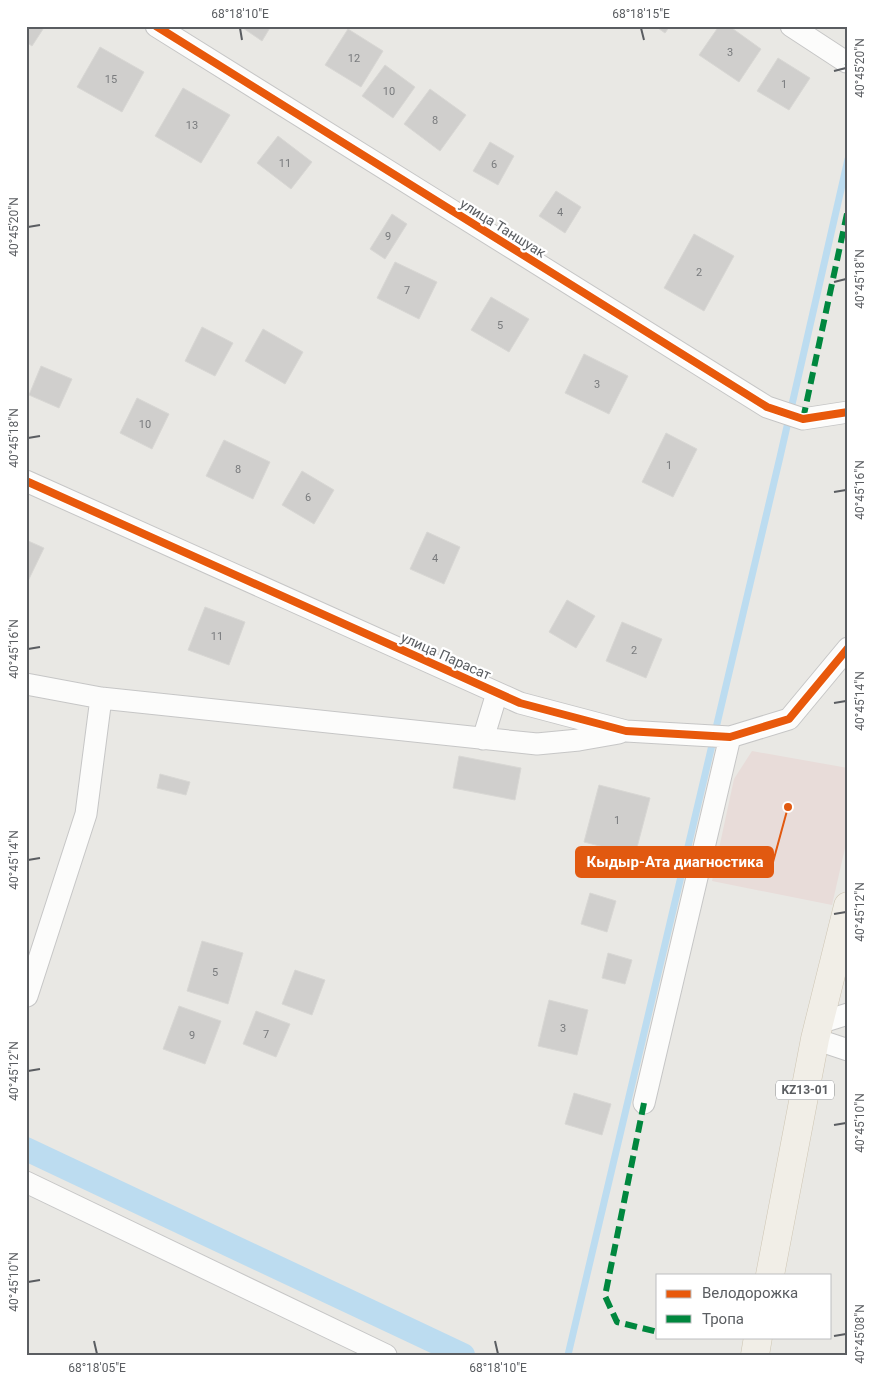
<svg xmlns="http://www.w3.org/2000/svg" width="874" height="1381" font-family="Roboto,sans-serif">
<rect width="100%" height="100%" fill="#e9e8e4"/>
<path fill="#e8dcd9" d="M 752,751 L 848,768 L 848,835 L 832,905 L 712,881 L 734,779 Z"/>
<g fill="none" stroke-linecap="round" stroke-linejoin="round">
<path stroke="#bcdcf0" stroke-width="7" d="M 568,1355 L 780,457 L 848,159"/>
<path stroke="#bcdcf0" stroke-width="24" d="M 26,1149 L 463,1355"/>
</g>
<path fill="#d0cfcd" stroke="#d8d7d4" d="M 26,26 L 45,26 L 32,46 L 26,42 Z
M 240,26 L 271,26 L 262,41 Z
M 655,26 L 670,26 L 665,33 Z
M 719,26 L 729,26 L 761,49 L 739,82 L 699,55 Z
M 348,29 L 383,51 L 361,87 L 325,65 Z
M 100,47 L 144,72 L 122,112 L 77,87 Z
M 778,58 L 810,78 L 789,110 L 757,91 Z
M 385,65 L 415,87 L 393,118 L 362,96 Z
M 183,88 L 230,115 L 201,163 L 155,136 Z
M 430,89 L 466,115 L 440,151 L 404,124 Z
M 278,136 L 312,162 L 291,189 L 257,163 Z
M 490,142 L 514,156 L 498,185 L 473,171 Z
M 556,191 L 581,207 L 565,233 L 539,216 Z
M 392,214 L 407,224 L 385,259 L 370,249 Z
M 694,234 L 734,256 L 704,311 L 664,288 Z
M 395,262 L 437,282 L 419,319 L 377,298 Z
M 491,297 L 529,319 L 509,352 L 471,330 Z
M 202,327 L 233,343 L 215,376 L 185,361 Z
M 263,329 L 303,352 L 285,384 L 245,361 Z
M 584,354 L 628,376 L 609,414 L 565,393 Z
M 41,366 L 72,379 L 59,408 L 29,395 Z
M 137,398 L 169,414 L 152,449 L 120,433 Z
M 666,433 L 697,449 L 673,497 L 642,482 Z
M 224,440 L 270,462 L 253,499 L 206,476 Z
M 302,471 L 334,490 L 314,524 L 282,505 Z
M 427,532 L 460,547 L 444,584 L 410,569 Z
M 26,540 L 44,548 L 28,581 L 26,580 Z
M 567,600 L 595,616 L 576,648 L 549,632 Z
M 205,607 L 245,622 L 229,665 L 188,650 Z
M 622,622 L 662,639 L 646,678 L 606,661 Z
M 459,756 L 521,768 L 515,800 L 453,788 Z
M 160,774 L 190,782 L 186,795 L 157,788 Z
M 599,785 L 650,798 L 635,855 L 584,842 Z
M 590,893 L 616,901 L 607,932 L 581,924 Z
M 202,941 L 243,953 L 228,1004 L 187,991 Z
M 608,953 L 632,960 L 625,984 L 602,978 Z
M 295,970 L 325,980 L 312,1015 L 282,1004 Z
M 549,1000 L 588,1010 L 577,1055 L 538,1046 Z
M 179,1006 L 221,1021 L 205,1064 L 163,1049 Z
M 256,1011 L 290,1024 L 276,1057 L 243,1044 Z
M 574,1093 L 611,1104 L 602,1135 L 565,1124 Z"/>
<g fill="none" stroke-linecap="round" stroke-linejoin="round">
<defs>
<path id="street" d="M 156,26 L 767,407 L 803,419 L 848,412
M 791,26 L 846,62
M 26,481 L 520,703 L 626,731 L 730,737 L 789,719 L 848,648
M 26,684 L 101,698 L 537,744 L 579,740 L 619,733
M 483,739 L 497,693
M 27,996 L 86,814 L 101,698
M 819,1023 L 848,1014
M 815,1039 L 848,1050
M 644,1103 L 730,737
M 26,1182 L 386,1355"/>
<path id="primary" d="M 770,1275 L 815,1039 L 848,906
M 755,1355 L 758,1337"/>
</defs>
<use href="#street" stroke="#c6c6c6" stroke-width="23"/>
<use href="#primary" stroke="#cfc6b4" stroke-width="29"/>
<use href="#street" stroke="#fcfcfb" stroke-width="21"/>
<use href="#primary" stroke="#f1eee7" stroke-width="28"/>
<path stroke="#00873e" stroke-width="6" stroke-dasharray="12 6" stroke-linecap="butt" d="M 846,62 L 848,63
M 803,419 L 848,209
M 644,1103 L 605,1296 L 617,1322 L 658,1332"/>
<defs>
<path id="cycleway" d="M 156,26 L 767,407 L 803,419 L 848,412
M 26,481 L 520,703 L 626,731 L 730,737 L 789,719 L 848,648"/>
</defs>
<use href="#cycleway" stroke="#fff" stroke-width="11"/>
<use href="#cycleway" stroke="#e8590c" stroke-width="8"/>
</g>
<path fill="none" stroke="#5a5d61" stroke-width="2" d="M 240,28 L 242,40M 641,28 L 644,40M 834,71 L 846,68M 28,227 L 40,225M 834,282 L 846,279M 28,438 L 40,436M 834,492 L 846,490M 28,649 L 40,647M 834,703 L 846,701M 28,860 L 40,858M 834,914 L 846,912M 28,1071 L 40,1069M 834,1125 L 846,1123M 28,1282 L 40,1280M 834,1336 L 846,1334M 94,1341 L 97,1354M 495,1341 L 498,1354"/>
<g text-anchor="middle" dominant-baseline="central" stroke-width="4.5" stroke-linejoin="round" paint-order="stroke">
<g font-size="11" fill="#797b7d">
<text x="730" y="52">3</text>
<text x="354" y="58">12</text>
<text x="111" y="79">15</text>
<text x="784" y="84">1</text>
<text x="389" y="91">10</text>
<text x="435" y="120">8</text>
<text x="192" y="125">13</text>
<text x="285" y="163">11</text>
<text x="494" y="164">6</text>
<text x="560" y="212">4</text>
<text x="388" y="236">9</text>
<text x="699" y="272">2</text>
<text x="407" y="290">7</text>
<text x="500" y="325">5</text>
<text x="597" y="384">3</text>
<text x="145" y="424">10</text>
<text x="669" y="465">1</text>
<text x="238" y="469">8</text>
<text x="308" y="497">6</text>
<text x="435" y="558">4</text>
<text x="217" y="636">11</text>
<text x="634" y="650">2</text>
<text x="617" y="820">1</text>
<text x="215" y="972">5</text>
<text x="563" y="1028">3</text>
<text x="266" y="1034">7</text>
<text x="192" y="1035">9</text>
</g>
<rect fill="#fff" stroke="#8c8e90" stroke-width="1" x="776" y="1080.5" width="58" height="19" rx="4"/>
<g font-size="12" font-weight="bold" fill="#5a5d61">
<text x="805" y="1090">KZ13-01</text>
</g>
<g font-size="14" fill="#5a5d61" stroke="#fff">
<text transform="translate(503 228) rotate(32)">улица Таншуак</text>
<text transform="translate(446 656) rotate(24)">улица Парасат</text>
</g>
</g>
<path fill="none" stroke="#e15910" stroke-width="2" d="M788 807L773 862"/>
<circle fill="#e15910" stroke="#fff" stroke-width="2" cx="788" cy="807" r="5"/>
<rect fill="#e15910" stroke="#e15910" stroke-width="2" x="576" y="847" width="197" height="30" rx="5"/>
<g font-size="15" text-anchor="middle" font-weight="bold" fill="#fff">
<text x="675" y="867">Кыдыр-Ата диагностика</text>
</g>
<rect width="874" height="1381" fill="none" stroke="#ffffff" stroke-width="55"/>
<rect x="656" y="1274" width="175" height="65" fill="#ffffff" stroke="#bdbec0"/>
<rect x="666" y="1290" width="25" height="8" fill="#e8590c" stroke="#bdbec0"/>
<text x="702" y="1298" font-size="15" fill="#5a5d61">Велодорожка</text>
<rect x="666" y="1315" width="25" height="8" fill="#00873e" stroke="#bdbec0"/>
<text x="702" y="1324" font-size="15" fill="#5a5d61">Тропа</text>
<rect x="28" y="28" width="818" height="1326" fill="none" stroke="#5a5d61" stroke-width="2"/>
<g font-size="12" text-anchor="middle" fill="#5a5d61">
<text x="240" y="18">68°18'10"E</text>
<text x="641" y="18">68°18'15"E</text>
<text transform="translate(860 68) rotate(-90)" y="4">40°45'20"N</text>
<text transform="translate(14 227) rotate(-90)" y="4">40°45'20"N</text>
<text transform="translate(860 279) rotate(-90)" y="4">40°45'18"N</text>
<text transform="translate(14 438) rotate(-90)" y="4">40°45'18"N</text>
<text transform="translate(860 490) rotate(-90)" y="4">40°45'16"N</text>
<text transform="translate(14 649) rotate(-90)" y="4">40°45'16"N</text>
<text transform="translate(860 701) rotate(-90)" y="4">40°45'14"N</text>
<text transform="translate(14 860) rotate(-90)" y="4">40°45'14"N</text>
<text transform="translate(860 912) rotate(-90)" y="4">40°45'12"N</text>
<text transform="translate(14 1071) rotate(-90)" y="4">40°45'12"N</text>
<text transform="translate(860 1123) rotate(-90)" y="4">40°45'10"N</text>
<text transform="translate(14 1282) rotate(-90)" y="4">40°45'10"N</text>
<text transform="translate(860 1334) rotate(-90)" y="4">40°45'08"N</text>
<text x="97" y="1372">68°18'05"E</text>
<text x="498" y="1372">68°18'10"E</text>
</g>
</svg>
